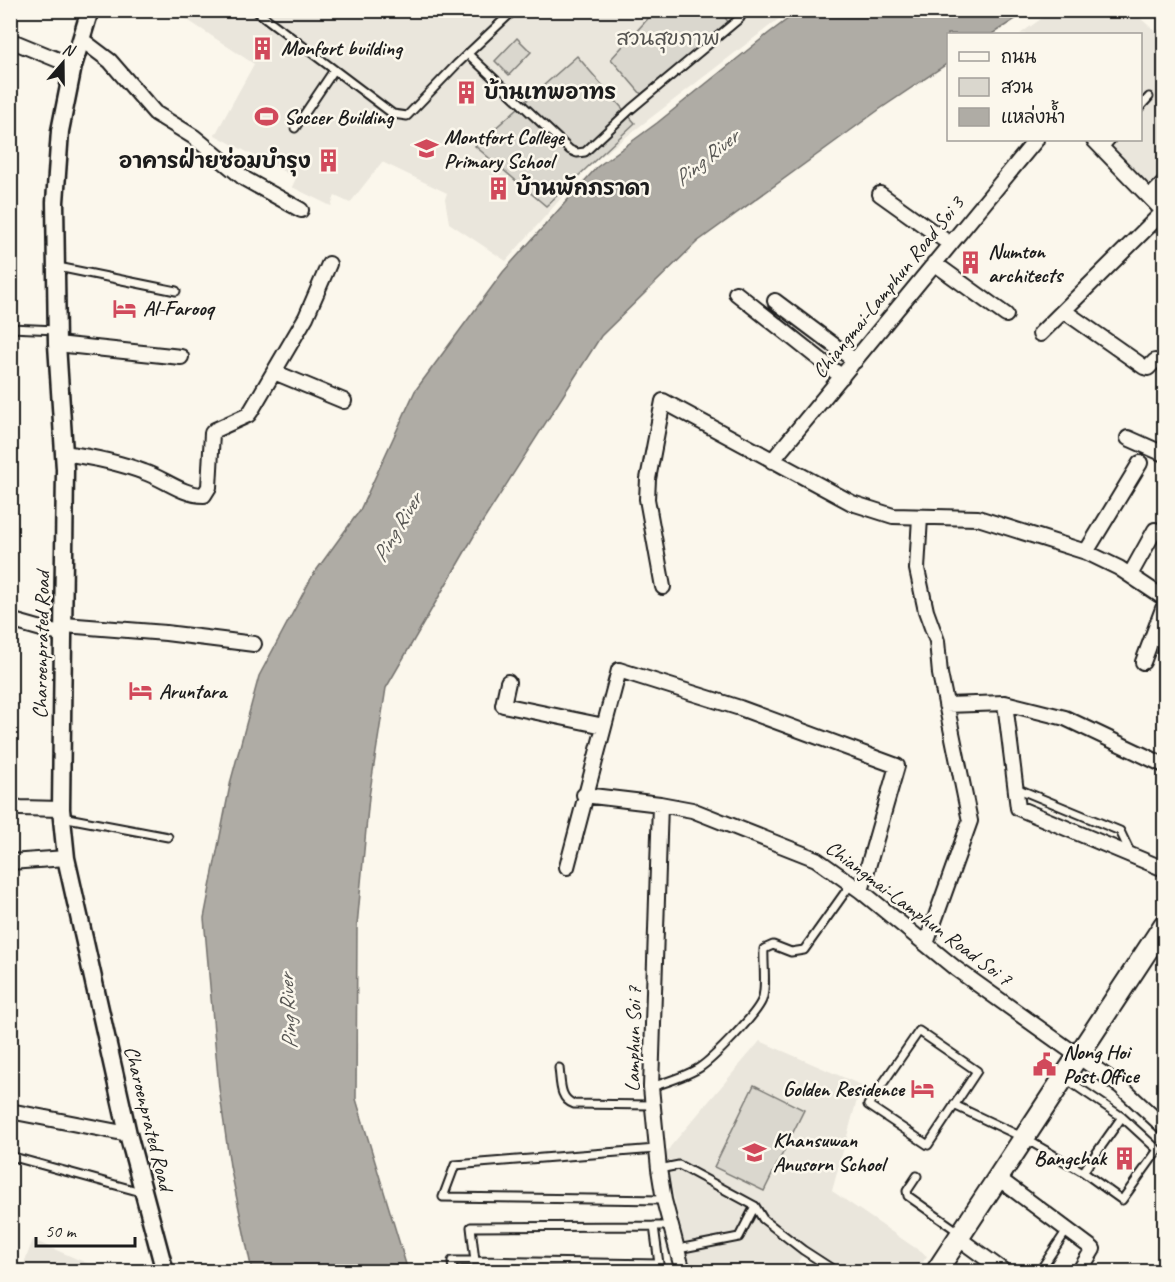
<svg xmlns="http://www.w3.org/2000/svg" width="1175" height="1282" font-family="Caveat,'Playpen Sans Thai',sans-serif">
<rect width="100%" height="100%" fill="#fbf7ec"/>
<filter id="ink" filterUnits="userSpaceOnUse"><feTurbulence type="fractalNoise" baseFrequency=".0167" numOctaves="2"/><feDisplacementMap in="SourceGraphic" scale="12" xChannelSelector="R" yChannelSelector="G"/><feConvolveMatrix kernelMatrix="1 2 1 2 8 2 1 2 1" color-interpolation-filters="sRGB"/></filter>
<g filter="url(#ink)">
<path fill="#eae6dc" d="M 174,11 L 789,11 L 591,164 L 506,261 L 449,223 L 445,199 L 447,193 L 382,162 L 350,203 L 335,196 L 331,206 L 292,187 L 296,178 L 215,135 L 254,64 Z
M 1052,11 L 1132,11 L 1156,32 L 1164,26 L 1164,178 L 1150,192 L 1099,140 L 1140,140 L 1140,34 L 1020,34 Z
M 760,1041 L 861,1085 L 832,1191 L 927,1256 L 917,1271 L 906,1271 L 902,1269 L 900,1272 L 846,1271 L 807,1246 L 793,1271 L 695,1271 L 690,1269 L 665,1157 L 670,1147 Z
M 33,1240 L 105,1271 L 21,1271 Z"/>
<path fill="#dad7ce" stroke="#7b7a75" stroke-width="1.5" d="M 655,11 L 721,11 L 730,25 L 641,94 L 611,59 Z
M 517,38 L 531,52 L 509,75 L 495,61 Z
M 577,56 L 635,123 L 546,206 L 475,146 Z
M 754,1085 L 804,1110 L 764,1191 L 714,1167 Z"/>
<path fill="#afaca5" stroke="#74726e" stroke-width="1.5" d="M 800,10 L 1028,11 L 992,34 L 948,34 L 948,63 L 880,109 L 697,242 L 601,336 L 478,529 L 386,688 L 369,797 L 357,926 L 356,1099 L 408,1271 L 252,1271 L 230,1166 L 219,1088 L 204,918 L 231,780 L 259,676 L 313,575 L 360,510 L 415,391 L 503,272 L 597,167 L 657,123 L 769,33 Z"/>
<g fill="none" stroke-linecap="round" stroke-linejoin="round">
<defs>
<path id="service" d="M 255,10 L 393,114 L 407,116 L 457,64 L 514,10
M 468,54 L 570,150 L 577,153 L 585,152 L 631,109 L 740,18 L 744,10
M 1140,107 L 1149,97
M 295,128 L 334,70
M 1104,148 L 1111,140
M 58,267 L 176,291
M 10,328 L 57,330
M 1016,788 L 1120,831 L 1131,854
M 62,817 L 168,837
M 919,1031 L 977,1071 L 928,1145 L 868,1105 Z
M 559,1068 C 561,1082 559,1099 574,1104 L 653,1105
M 651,1087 C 667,1082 684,1077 699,1068 C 713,1059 756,1015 762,1000 C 767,988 763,964 764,949 L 773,945 L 791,952 L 804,950 L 851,884
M 954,1105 L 1024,1138 L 1083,1172 L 1122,1200 L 1158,1150 L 1122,1117 L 1066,1079
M 656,1149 L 455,1165 L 443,1197 L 664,1200
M 10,1156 L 141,1192
M 659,1169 L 679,1165 L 755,1206 L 763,1219 L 803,1250 L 837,1272
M 1083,1172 L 1122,1117
M 917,1176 L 907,1191 L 908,1196 L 959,1232
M 654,1226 L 659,1264 L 475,1261 L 471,1227 L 654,1226 L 672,1226
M 678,1249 L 739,1237 L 755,1206
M 453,1272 L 452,1261 L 475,1261
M 1039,1272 L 1067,1230"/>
<path id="minor" d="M 81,39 L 110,61 L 155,113 L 194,137 L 245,179 L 301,210
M 17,43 L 73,66
M 1094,140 L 1164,212
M 880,194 L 950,244
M 1150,197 L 1164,183
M 934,263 L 1006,315
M 736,293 L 842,377
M 775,301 L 855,361
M 1064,311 L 1144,367 L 1148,368 L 1155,361
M 1040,334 L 1164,211
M 57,344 L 181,357
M 274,372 L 344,401
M 1128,438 L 1164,454
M 63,453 C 92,457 118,462 144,472 C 165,479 182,495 204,495 L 209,487 L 212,433 L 215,430 L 248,415 L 251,411 L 306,317 L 329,264
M 772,461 L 1036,140
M 920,517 L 917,569 L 926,611 L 937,641 L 940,674 L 970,821 L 926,944
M 1086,552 L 1140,463
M 1130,575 L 1155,530
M 663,587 L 647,499 L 648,479 L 663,401 L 852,503 L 893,516 L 978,518 L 1086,552 L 1119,568 L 1164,598
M 10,620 L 63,635
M 64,625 L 166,633 L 254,644
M 1143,662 L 1164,606
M 508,682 L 503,705 L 604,726
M 946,705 L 1005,703
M 1164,765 L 1065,718 L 1005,703 L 1018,808 L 1164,869
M 584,795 L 660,804 L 692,810 L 816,859 L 861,891 L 955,968 L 1120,1086 L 1164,1127
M 660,804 L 651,1087 L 659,1169 L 664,1200 L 683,1272
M 10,805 L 20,808 L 61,809
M 10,862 L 66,858
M 567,867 L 619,670 L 740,708 L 897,766 L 861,891
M 10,1111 L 128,1134
M 998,1178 L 1093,1249 L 1079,1272
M 958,1238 L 1005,1272"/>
<path id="tertiary" d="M 90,10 L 73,66 L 60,131 L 55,202 L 57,344 L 65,469 L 61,809 L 66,858 L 128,1134 L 165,1272"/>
<path id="secondary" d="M 936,1272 L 1164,925"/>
</defs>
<use href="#service" stroke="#1c1c1c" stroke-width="11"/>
<use href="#minor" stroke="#1c1c1c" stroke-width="18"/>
<use href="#tertiary" stroke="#1c1c1c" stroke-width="21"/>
<use href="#secondary" stroke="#1c1c1c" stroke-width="24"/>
<use href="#service" stroke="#fbf7ec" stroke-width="7"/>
<use href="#minor" stroke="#fbf7ec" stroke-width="14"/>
<use href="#tertiary" stroke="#fbf7ec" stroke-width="16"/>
<use href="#secondary" stroke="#fbf7ec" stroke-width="20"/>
</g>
</g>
<defs>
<symbol id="building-bare" viewBox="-9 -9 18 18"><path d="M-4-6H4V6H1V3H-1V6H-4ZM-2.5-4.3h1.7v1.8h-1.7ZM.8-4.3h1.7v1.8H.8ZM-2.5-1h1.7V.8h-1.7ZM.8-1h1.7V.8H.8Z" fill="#d1495b" stroke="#fbf7ec" stroke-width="2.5" paint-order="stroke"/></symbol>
<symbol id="stadium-bare" viewBox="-9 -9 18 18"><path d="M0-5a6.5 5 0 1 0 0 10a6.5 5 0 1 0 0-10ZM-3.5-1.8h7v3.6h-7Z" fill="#d1495b" stroke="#fbf7ec" stroke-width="2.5" paint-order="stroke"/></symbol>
<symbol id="school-bare" viewBox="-9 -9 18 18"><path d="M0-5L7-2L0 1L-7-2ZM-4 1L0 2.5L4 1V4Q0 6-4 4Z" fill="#d1495b" stroke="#fbf7ec" stroke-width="2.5" paint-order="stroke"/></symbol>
<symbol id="hotel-bare" viewBox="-9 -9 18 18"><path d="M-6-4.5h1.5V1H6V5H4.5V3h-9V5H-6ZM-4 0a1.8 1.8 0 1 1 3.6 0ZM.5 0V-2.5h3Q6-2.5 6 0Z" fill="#d1495b" stroke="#fbf7ec" stroke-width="2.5" paint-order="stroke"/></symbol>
<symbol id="civic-bare" viewBox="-9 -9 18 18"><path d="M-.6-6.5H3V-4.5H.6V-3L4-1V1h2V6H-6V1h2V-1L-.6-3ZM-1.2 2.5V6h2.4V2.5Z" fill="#d1495b" stroke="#fbf7ec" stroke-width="2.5" paint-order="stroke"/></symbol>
</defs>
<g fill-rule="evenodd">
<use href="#building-bare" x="246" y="32" width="33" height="33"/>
<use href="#building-bare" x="450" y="76" width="33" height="33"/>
<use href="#stadium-bare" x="250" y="100" width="33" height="33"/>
<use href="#school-bare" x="410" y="132" width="33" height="33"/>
<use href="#building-bare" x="312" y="144" width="33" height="33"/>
<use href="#building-bare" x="482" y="172" width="33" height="33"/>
<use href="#building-bare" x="954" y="246" width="33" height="33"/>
<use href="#hotel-bare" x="108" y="292" width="33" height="33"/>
<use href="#hotel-bare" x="124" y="674" width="33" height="33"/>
<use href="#civic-bare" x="1028" y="1048" width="33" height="33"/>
<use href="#hotel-bare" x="906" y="1072" width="33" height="33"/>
<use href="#school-bare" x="738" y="1136" width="33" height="33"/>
<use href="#building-bare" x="1108" y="1142" width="33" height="33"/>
</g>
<g text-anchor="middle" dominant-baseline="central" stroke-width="5" stroke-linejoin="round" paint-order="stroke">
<g font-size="21" fill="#555451" stroke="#fbf7ec">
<text x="668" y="38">สวนสุขภาพ</text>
</g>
<g font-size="21" font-weight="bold" fill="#1c1c1c" stroke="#fbf7ec" text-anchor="start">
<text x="281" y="48">Monfort building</text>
<text x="484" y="92">บ้านเทพอาทร</text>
<text x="284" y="117">Soccer Building</text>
<text x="444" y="137">Montfort College<tspan x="444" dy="24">Primary School</tspan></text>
<text x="311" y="161" text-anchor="end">อาคารฝ่ายซ่อมบำรุง</text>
<text x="516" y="188">บ้านพักภราดา</text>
<text x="988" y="251">Numton<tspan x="988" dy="24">architects</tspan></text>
<text x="143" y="308">Al-Farooq</text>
<text x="159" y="691">Aruntara</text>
<text x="1063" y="1052">Nong Hoi<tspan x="1063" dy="24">Post Office</tspan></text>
<text x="904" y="1089" text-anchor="end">Golden Residence</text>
<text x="773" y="1140">Khansuwan<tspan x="773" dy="24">Anusorn School</tspan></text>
<text x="1106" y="1158" text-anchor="end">Bangchak</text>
</g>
<g font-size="21" fill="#1c1c1c" stroke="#fbf7ec">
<text transform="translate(888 287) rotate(-51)">Chiangmai-Lamphun Road Soi 3</text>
<text transform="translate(41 645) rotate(-89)">Charoenprated Road</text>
<text transform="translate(919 913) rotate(37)">Chiangmai-Lamphun Road Soi 7</text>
<text transform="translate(633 1039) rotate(-89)">Lamphun Soi 7</text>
<text transform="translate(149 1118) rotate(76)">Charoenprated Road</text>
</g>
<g font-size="22" font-style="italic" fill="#575653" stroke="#fbf7ec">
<text transform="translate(706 158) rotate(-39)">Ping River</text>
<text transform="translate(397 528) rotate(-59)">Ping River</text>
<text transform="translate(288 1012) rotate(-93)">Ping River</text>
</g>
</g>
<rect width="1175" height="1282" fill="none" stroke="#fbf7ec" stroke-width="36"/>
<rect x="18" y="18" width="1139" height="1246" fill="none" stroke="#1c1c1c" stroke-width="2" filter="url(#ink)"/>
<rect x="947" y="33" width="195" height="108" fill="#fbf7ec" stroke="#a29f99" stroke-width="1.5"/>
<rect x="959" y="52" width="30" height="9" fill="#fbf7ec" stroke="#a29f99" stroke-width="1.5"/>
<text x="1001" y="63" font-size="18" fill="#1c1c1c">ถนน</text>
<rect x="959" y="78" width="30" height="18" fill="#dad7ce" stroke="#a29f99" stroke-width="1.5"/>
<text x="1001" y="93" font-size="18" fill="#1c1c1c">สวน</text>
<rect x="959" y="108" width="30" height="18" fill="#afaca5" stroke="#a29f99" stroke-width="1.5"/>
<text x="1001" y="123" font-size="18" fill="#1c1c1c">แหล่งน้ำ</text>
<g transform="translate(63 63) rotate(20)" stroke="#fbf7ec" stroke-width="4.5" paint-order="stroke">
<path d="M0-4.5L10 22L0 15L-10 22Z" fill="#1c1c1c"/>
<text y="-9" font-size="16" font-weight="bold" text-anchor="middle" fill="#1c1c1c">N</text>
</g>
<path d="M36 1237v9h99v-9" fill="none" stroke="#1c1c1c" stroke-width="3"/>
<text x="45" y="1237" font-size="18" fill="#1c1c1c" stroke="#fbf7ec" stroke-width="4.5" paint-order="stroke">50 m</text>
</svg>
